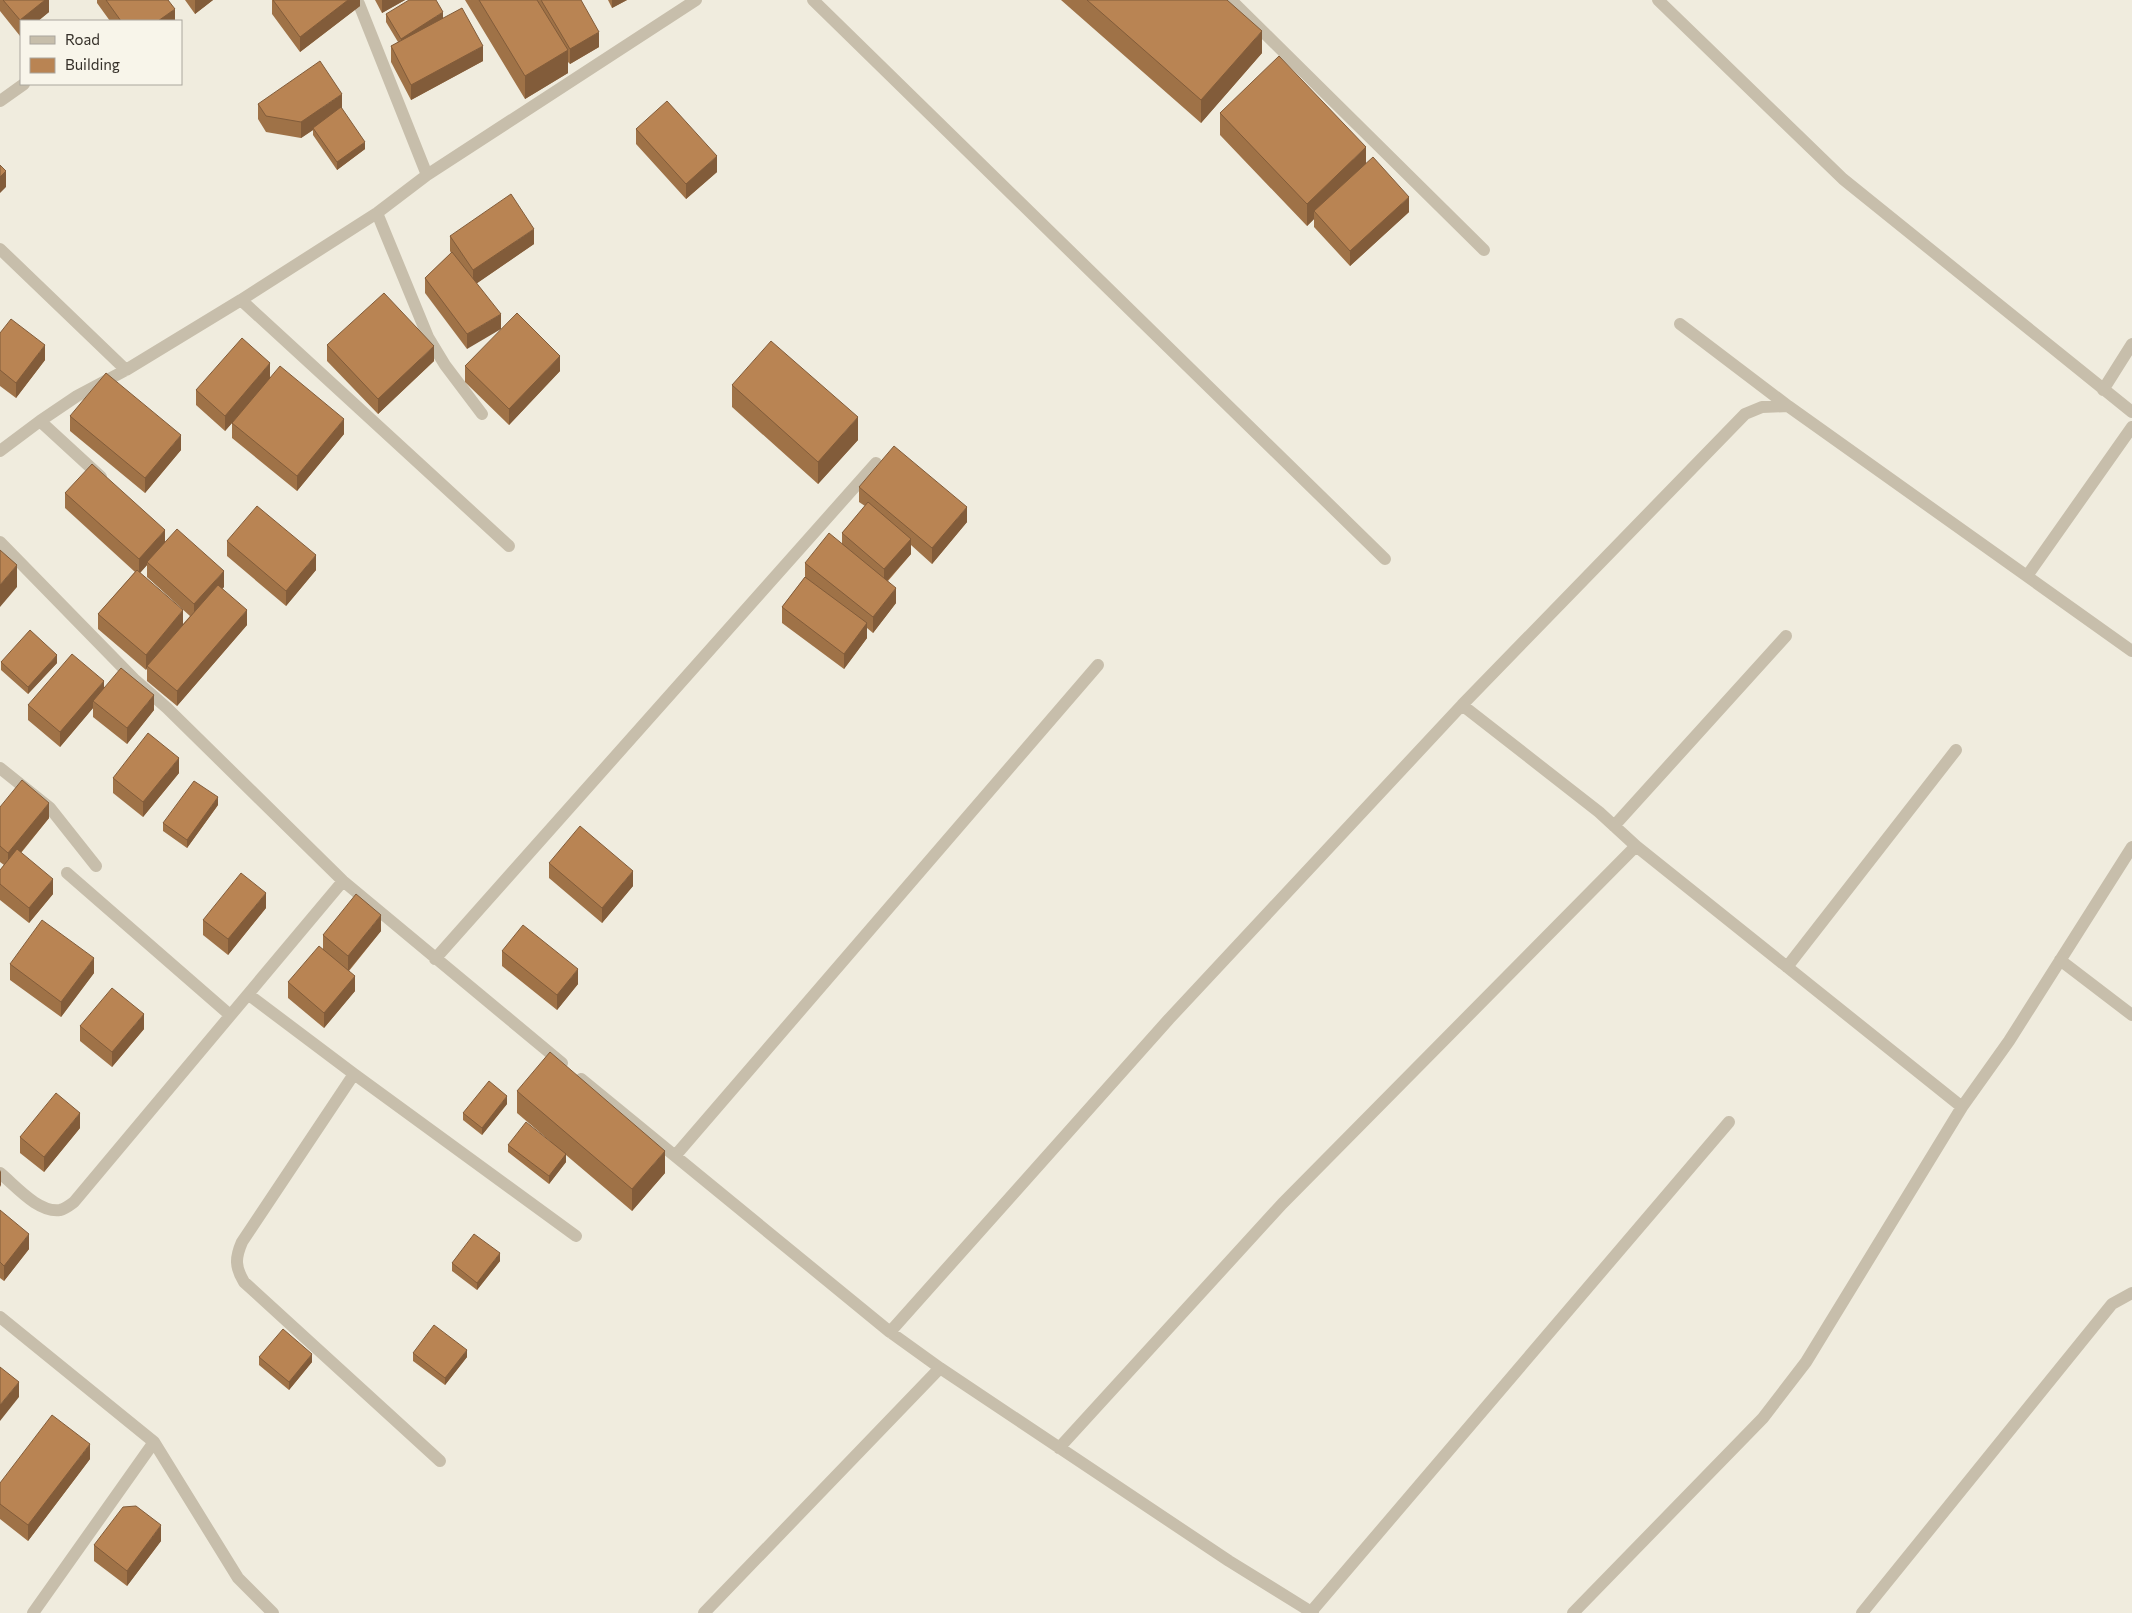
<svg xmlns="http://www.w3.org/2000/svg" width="2132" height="1613" font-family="Commissioner,sans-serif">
<rect width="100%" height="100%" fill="#f0ecde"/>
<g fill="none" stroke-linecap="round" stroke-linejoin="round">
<path stroke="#c7beab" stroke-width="12" d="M 813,0 L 1385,559
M 1231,0 L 1484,250
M 1658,0 L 1843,179 L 2132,412
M 359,4 L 427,175
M 0,101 L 24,84
M 377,213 L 428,337 L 445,365 L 482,414
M 0,249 L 126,370
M 241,300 L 509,546
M 1680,324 L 1788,406
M 2103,390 L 2132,344
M 40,421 L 101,477
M 0,451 L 40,421 L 77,396 L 126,370 L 241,300 L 377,213 L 427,175 L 696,0
M 0,542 L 134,679 L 167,708 L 343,881 L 562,1063
M 2027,576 L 2132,427
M 1462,705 L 1745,414 L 1762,407 L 1788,406 L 2132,651
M 0,768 L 50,808 L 96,866
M 1614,826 L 1786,636
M 1636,846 L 1962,1107
M 67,873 L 230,1015
M 435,959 L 876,463
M 2060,960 L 2132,1015
M 1787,967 L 1956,750
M 249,995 L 354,1074 L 576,1236
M 354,1074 L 242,1242 C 235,1258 235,1267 244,1282 L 440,1461
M 581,1079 L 890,1332 L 940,1368 L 1229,1561 L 1313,1613
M 675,1156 L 1098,665
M 0,1173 C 16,1186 38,1213 60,1210 C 65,1209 70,1205 74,1202 L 343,881
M 0,1317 L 154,1442 L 238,1578 L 273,1613
M 890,1332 L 1169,1019 L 1462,705 L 1599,812 L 1636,846 L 1282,1204 L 1059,1448
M 1311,1612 L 1729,1122
M 33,1613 L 154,1442
M 704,1613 L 940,1368
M 1573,1613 L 1763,1418 L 1806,1362 L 1962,1107 L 2009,1041 L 2132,847
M 1862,1613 L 2112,1304 L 2132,1293"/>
</g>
<path fill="#9f7247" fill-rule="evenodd" d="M 0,0 L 49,0 L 49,12 L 38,21 L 21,21 L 20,36 L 0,11 Z
M 97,0 L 168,0 L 175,21 L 110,21 L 97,3 Z
M 185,0 L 213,0 L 195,14 Z
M 272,0 L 360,0 L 360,6 L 300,52 L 272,14 Z
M 375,0 L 405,0 L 382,13 Z
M 465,0 L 581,0 L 599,47 L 570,64 L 568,62 L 568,73 L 525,99 Z
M 608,0 L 627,0 L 612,8 Z
M 1061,0 L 1227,0 L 1262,53 L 1201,123 Z
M 386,14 L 443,18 L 483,61 L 411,100 L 391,62 L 391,46 L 398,42 L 386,22 Z
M 258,104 L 342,109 L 365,149 L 337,170 L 313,135 L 313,130 L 301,138 L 266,132 L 258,119 Z
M 1220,113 L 1366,164 L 1409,212 L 1350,266 L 1314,227 L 1314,219 L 1307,226 L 1220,135 Z
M 636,129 L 717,172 L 686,199 L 636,144 Z
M 450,236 L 534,244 L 477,283 L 467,349 L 425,293 L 425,278 L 451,253 L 450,251 Z
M 0,333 L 45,360 L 16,398 L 0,386 Z
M 327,345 L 434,361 L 378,414 L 327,361 Z
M 465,366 L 560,371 L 509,425 L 465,382 Z
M 270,377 L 344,434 L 297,491 L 232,438 L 232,423 L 240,414 L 225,431 L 196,405 L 196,390 Z
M 732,385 L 858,440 L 818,484 L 732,407 Z
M 70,416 L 181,450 L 145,493 L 70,431 Z
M 859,487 L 967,522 L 932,564 L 911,545 L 911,554 L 888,581 L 896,603 L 873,633 L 867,628 L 867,638 L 844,669 L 782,623 L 782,607 L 805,577 L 805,563 L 842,544 L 842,533 L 865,506 L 859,502 Z
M 65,493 L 165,542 L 224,587 L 222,588 L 247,625 L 177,706 L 147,681 L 147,668 L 146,670 L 98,629 L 98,614 L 135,572 L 65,508 ZM 147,565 L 147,577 L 190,616 L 183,624 L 140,573 Z
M 227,541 L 316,570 L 286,606 L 227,556 Z
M 1,662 L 57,663 L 28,694 L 1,670 Z
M 104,689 L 154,710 L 127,744 L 93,717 L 93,708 L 60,747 L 28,720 L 28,705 Z
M 179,773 L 143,817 L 113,793 L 113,778 Z
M 218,805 L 187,848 L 163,831 L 163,823 Z
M 0,807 L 49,818 L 21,853 L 53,894 L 29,923 L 0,900 L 0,870 L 4,865 L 0,862 Z
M 549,863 L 633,886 L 602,923 L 549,878 Z
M 266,908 L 228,955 L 203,935 L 203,920 Z
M 381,931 L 349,971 L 355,991 L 324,1028 L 288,998 L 288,982 L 323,949 L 323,935 Z
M 502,951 L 578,984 L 557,1010 L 502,966 Z
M 10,964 L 94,973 L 61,1017 L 10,980 Z
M 80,1026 L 144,1029 L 112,1067 L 80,1041 Z
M 517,1091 L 665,1173 L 632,1211 L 566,1155 L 566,1162 L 549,1184 L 508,1152 L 508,1145 L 551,1142 L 517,1113 Z
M 507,1104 L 482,1135 L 463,1120 L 463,1113 Z
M 80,1128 L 44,1172 L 20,1153 L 20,1137 Z
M 0,1210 L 29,1249 L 4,1281 L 0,1278 Z
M 500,1261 L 477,1290 L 452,1271 L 452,1263 Z
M 413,1353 L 467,1357 L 445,1385 L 413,1361 Z
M 259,1357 L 312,1362 L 289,1390 L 259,1365 Z
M 90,1459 L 28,1541 L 0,1519 L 0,1483 Z
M 161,1541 L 127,1586 L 94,1561 L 94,1545 Z"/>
<path fill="#825c3a" d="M 45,0 L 49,0 L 49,12 L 38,21 L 21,21 L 21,35 L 20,36 L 20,20 Z
M 195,0 L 213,0 L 195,14 Z
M 348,0 L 360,0 L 360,6 L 300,52 L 300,37 Z
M 382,0 L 405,0 L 382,13 Z
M 612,0 L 627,0 L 612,8 Z
M 175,9 L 175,21 L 158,21 Z
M 443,12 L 443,20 L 401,46 L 401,39 Z
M 1262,31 L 1262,53 L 1201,123 L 1201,100 Z
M 599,32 L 599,47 L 570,64 L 570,49 Z
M 483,46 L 483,61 L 411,100 L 411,85 Z
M 568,50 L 568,73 L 525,99 L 525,76 Z
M 342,94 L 342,109 L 313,128 L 313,130 L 301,138 L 301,122 Z
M 365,142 L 365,149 L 337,170 L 337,162 Z
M 1366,147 L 1366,169 L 1314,211 L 1314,219 L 1307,226 L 1307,204 Z
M 717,156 L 717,172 L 686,199 L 686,184 Z
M 6,171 L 6,187 L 0,193 L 0,177 Z
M 1409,197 L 1409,212 L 1350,266 L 1350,251 Z
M 534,229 L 534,244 L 473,286 L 473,270 Z
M 501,314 L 501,329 L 467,349 L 467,334 Z
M 45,345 L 45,360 L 16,398 L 16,383 Z
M 434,346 L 434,361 L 378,414 L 378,399 Z
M 560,356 L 560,371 L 509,425 L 509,409 Z
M 270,363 L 270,379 L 225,431 L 225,416 Z
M 858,417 L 858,440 L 818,484 L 818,462 Z
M 344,419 L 344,434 L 297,491 L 297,476 Z
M 181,435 L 181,450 L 145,493 L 145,478 Z
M 967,507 L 967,522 L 932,564 L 932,548 Z
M 165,530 L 165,545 L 147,562 L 147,565 L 139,574 L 139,559 Z
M 911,539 L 911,554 L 884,584 L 884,569 Z
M 316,555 L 316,570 L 286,606 L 286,591 Z
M 17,565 L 17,587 L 0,607 L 0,585 Z
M 224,571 L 224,587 L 194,619 L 194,604 Z
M 896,588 L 896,603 L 873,633 L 873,617 Z
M 183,610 L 183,625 L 147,666 L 147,668 L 146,670 L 146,655 Z
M 247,610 L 247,625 L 177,706 L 177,691 Z
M 867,623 L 867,638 L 844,669 L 844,654 Z
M 57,655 L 57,663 L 28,694 L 28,687 Z
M 104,681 L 104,696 L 93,701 L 93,708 L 60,747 L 60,732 Z
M 154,695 L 154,710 L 127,744 L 127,728 Z
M 179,758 L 179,773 L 143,817 L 143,802 Z
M 218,797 L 218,805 L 187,848 L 187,840 Z
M 49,803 L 49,818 L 8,868 L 8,853 Z
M 633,871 L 633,886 L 602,923 L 602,908 Z
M 53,879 L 53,894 L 29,923 L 29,908 Z
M 266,893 L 266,908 L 228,955 L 228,939 Z
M 381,915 L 381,931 L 348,971 L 348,956 Z
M 94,958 L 94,973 L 61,1017 L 61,1002 Z
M 578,969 L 578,984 L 557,1010 L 557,995 Z
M 355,976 L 355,991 L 324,1028 L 324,1013 Z
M 144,1014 L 144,1029 L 112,1067 L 112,1052 Z
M 507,1096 L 507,1104 L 482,1135 L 482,1128 Z
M 80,1113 L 80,1128 L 44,1172 L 44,1157 Z
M 665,1151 L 665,1173 L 632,1211 L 632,1189 Z
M 566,1154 L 566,1162 L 549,1184 L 549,1176 Z
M 1,1170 L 1,1185 L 0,1187 L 0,1172 Z
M 29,1234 L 29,1249 L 4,1281 L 4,1266 Z
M 500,1253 L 500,1261 L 477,1290 L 477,1283 Z
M 467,1350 L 467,1357 L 445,1385 L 445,1378 Z
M 312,1354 L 312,1362 L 289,1390 L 289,1382 Z
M 19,1382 L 19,1397 L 0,1421 L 0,1405 Z
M 90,1444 L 90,1459 L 28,1541 L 28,1525 Z
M 161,1525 L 161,1541 L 127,1586 L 127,1571 Z"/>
<path fill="#b98453" stroke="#825c3a" d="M 3,0 L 45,0 L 20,20 Z
M 106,0 L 168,0 L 175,9 L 158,21 L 121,21 Z
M 273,0 L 348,0 L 300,37 Z
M 409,0 L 436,0 L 443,12 L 401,39 L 386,14 Z
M 479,0 L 537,0 L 568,50 L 525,76 Z
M 541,0 L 581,0 L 599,32 L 570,49 Z
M 1087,0 L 1227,0 L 1262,31 L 1201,100 Z
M 462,8 L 483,46 L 411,85 L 391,46 Z
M 1279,56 L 1366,147 L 1307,204 L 1220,113 Z
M 320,61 L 342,94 L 301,122 L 266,116 L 258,104 Z
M 667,101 L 717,156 L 686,184 L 636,129 Z
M 341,107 L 365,142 L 337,162 L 313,128 Z
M 1373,157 L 1409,197 L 1350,251 L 1314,211 Z
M 0,165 L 6,171 L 0,177 Z
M 511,194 L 534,229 L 473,270 L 450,236 Z
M 452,252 L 501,314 L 467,334 L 425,278 Z
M 384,293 L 434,346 L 378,399 L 327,345 Z
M 517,313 L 560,356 L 509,409 L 465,366 Z
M 11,319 L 45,345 L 16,383 L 0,370 L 0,333 Z
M 242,338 L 270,363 L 225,416 L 196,390 Z
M 771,341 L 858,417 L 818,462 L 732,385 Z
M 280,366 L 344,419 L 297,476 L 232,423 Z
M 106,373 L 181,435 L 145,478 L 70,416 Z
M 894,446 L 967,507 L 932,548 L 859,487 Z
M 92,464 L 165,530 L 139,559 L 65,493 Z
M 868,502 L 911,539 L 884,569 L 842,533 Z
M 257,506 L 316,555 L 286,591 L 227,541 Z
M 177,529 L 224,571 L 194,604 L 147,562 Z
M 829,533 L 896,588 L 873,617 L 805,563 Z
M 0,550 L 17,565 L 0,585 Z
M 137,570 L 183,610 L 146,655 L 98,614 Z
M 805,577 L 867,623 L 844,654 L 782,607 Z
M 218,585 L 247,610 L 177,691 L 147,666 Z
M 30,630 L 57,655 L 28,687 L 1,662 Z
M 72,654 L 104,681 L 60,732 L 28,705 Z
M 121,668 L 154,695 L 127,728 L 93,701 Z
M 148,733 L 179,758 L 143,802 L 113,778 Z
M 22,780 L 49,803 L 8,853 L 0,846 L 0,807 Z
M 194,781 L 218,797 L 187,840 L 163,823 Z
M 580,826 L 633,871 L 602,908 L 549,863 Z
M 17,849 L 53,879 L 29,908 L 0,884 L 0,870 Z
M 241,873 L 266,893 L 228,939 L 203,920 Z
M 356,894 L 381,915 L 348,956 L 323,935 Z
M 42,920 L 94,958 L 61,1002 L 10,964 Z
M 523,925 L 578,969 L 557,995 L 502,951 Z
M 319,946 L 355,976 L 324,1013 L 288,982 Z
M 112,988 L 144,1014 L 112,1052 L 80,1026 Z
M 550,1052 L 665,1151 L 632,1189 L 517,1091 Z
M 489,1081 L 507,1096 L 482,1128 L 463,1113 Z
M 56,1093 L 80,1113 L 44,1157 L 20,1137 Z
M 526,1122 L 566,1154 L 549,1176 L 508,1145 Z
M 0,1210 L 29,1234 L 4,1266 L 0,1262 Z
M 474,1234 L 500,1253 L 477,1283 L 452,1263 Z
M 434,1325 L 467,1350 L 445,1378 L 413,1353 Z
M 283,1329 L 312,1354 L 289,1382 L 259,1357 Z
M 0,1367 L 19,1382 L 0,1405 Z
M 52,1415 L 90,1444 L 28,1525 L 0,1504 L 0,1483 Z
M 136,1506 L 161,1525 L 127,1571 L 94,1545 L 123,1507 Z"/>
<rect x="20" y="20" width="162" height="65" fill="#f8f5ea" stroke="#aaa69d"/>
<rect x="30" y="36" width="25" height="8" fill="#c7beab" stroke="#aaa69d"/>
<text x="65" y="45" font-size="15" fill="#353029">Road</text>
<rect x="30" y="58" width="25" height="15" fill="#b98453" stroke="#aaa69d"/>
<text x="65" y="70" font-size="15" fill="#353029">Building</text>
</svg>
